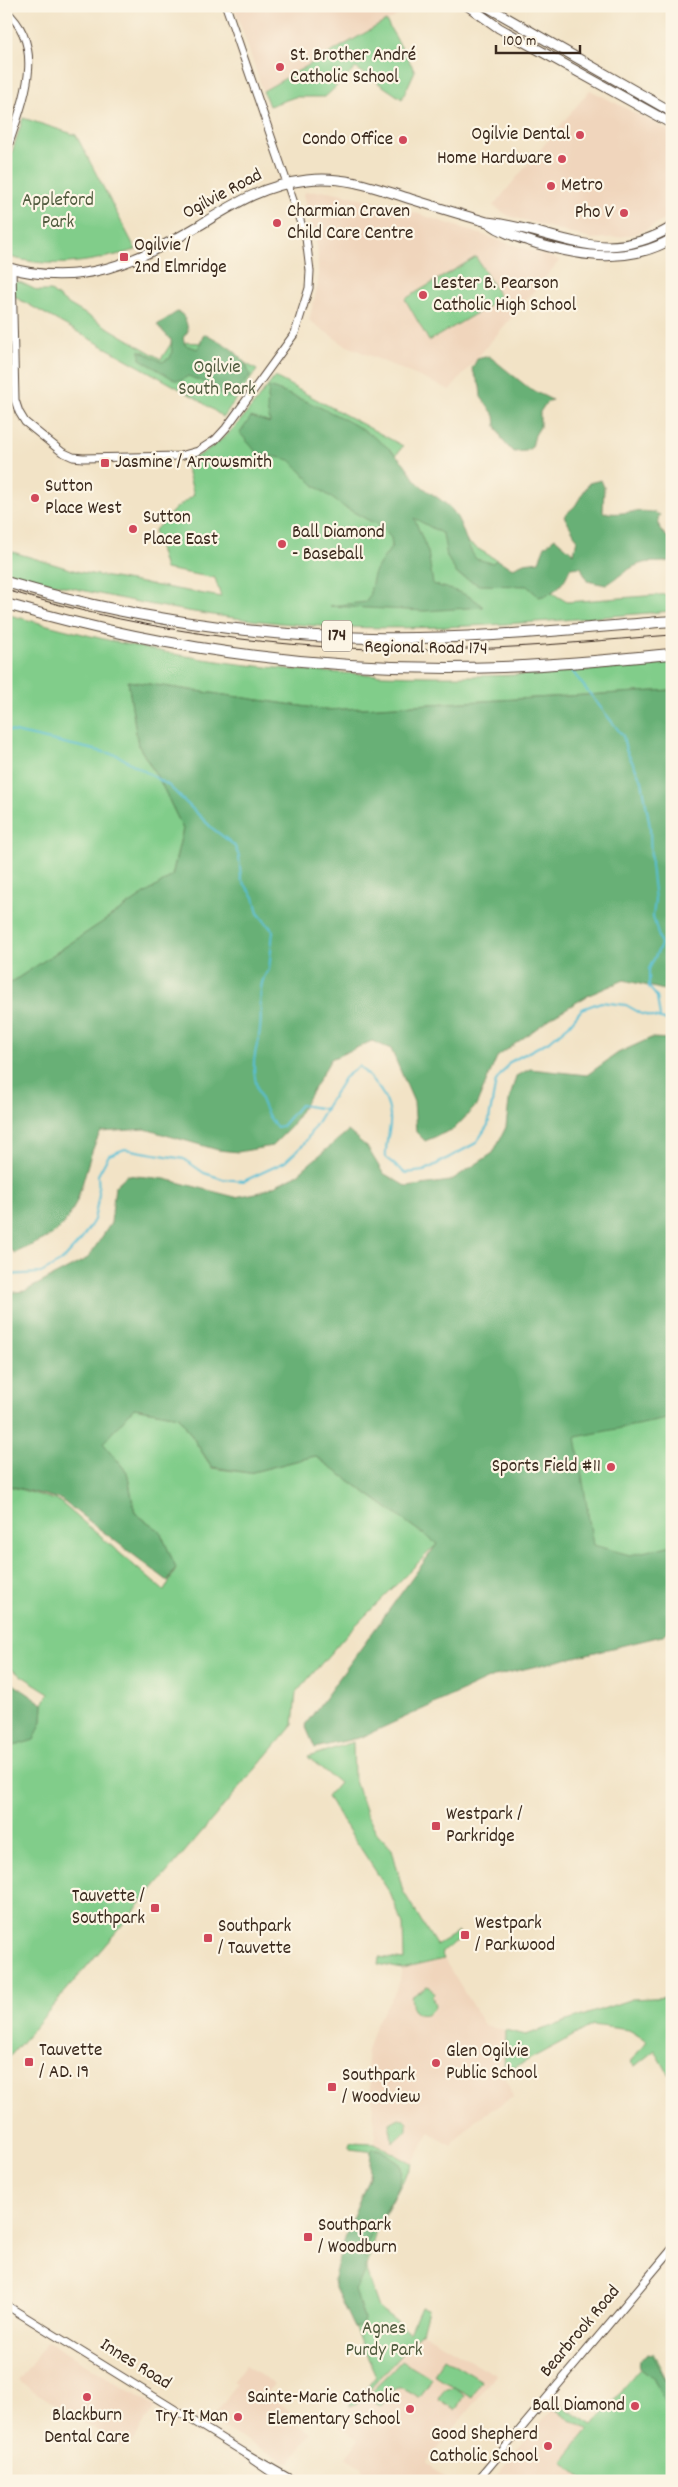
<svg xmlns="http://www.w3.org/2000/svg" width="678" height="2487" font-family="Dekko,sans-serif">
<rect width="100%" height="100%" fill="#fcf5e5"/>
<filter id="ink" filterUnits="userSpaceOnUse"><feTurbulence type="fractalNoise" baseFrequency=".02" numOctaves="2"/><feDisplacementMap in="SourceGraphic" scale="10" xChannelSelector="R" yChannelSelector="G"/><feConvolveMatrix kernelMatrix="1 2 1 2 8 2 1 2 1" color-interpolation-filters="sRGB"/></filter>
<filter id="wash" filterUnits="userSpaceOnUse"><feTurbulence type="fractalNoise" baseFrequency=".0096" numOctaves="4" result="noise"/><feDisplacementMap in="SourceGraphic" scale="20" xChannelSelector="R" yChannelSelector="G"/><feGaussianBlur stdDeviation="1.12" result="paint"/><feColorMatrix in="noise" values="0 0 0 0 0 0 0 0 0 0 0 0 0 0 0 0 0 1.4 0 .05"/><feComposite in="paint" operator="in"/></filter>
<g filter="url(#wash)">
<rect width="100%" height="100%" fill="#f2e3c6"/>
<path fill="#f0d5bc" d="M 234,6 L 415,6 L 263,91 Z
M 590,90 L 672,132 L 672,216 L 639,233 L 619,237 L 591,239 L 509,216 L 493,206 Z
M 328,191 L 391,205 L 560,260 L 450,390 L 343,344 L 309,320 L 318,284 L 318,264 L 317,245 L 303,195 L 306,192 Z
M 444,1959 L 484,2025 L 505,2030 L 504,2073 L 513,2097 L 475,2120 L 451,2146 L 430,2132 L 412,2164 L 375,2143 L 375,2126 L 366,2054 L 375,2025 L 398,1987 L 402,1969 Z
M 422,2332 L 496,2375 L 427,2463 L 449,2481 L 369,2481 L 362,2471 L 363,2468 L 345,2457 L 359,2439 L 339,2427 L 350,2406 L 357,2404 Z
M 48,2341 L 155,2407 L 132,2441 L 124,2448 L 18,2381 Z
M 245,2365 L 274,2384 L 265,2395 L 290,2411 L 286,2418 L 311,2433 L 289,2464 L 210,2421 L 236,2385 L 232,2382 Z
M 553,2408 L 588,2430 L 563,2461 L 586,2481 L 492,2481 Z"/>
<path fill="#81cd8a" stroke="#5e7c54" d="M 386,21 L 415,71 L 402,99 L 356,68 L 325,97 L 295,97 L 269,106 L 263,91 Z
M 23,118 L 76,135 L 136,250 C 89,262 55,270 6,256 L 6,171 Z
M 476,257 L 501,299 L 429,341 L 405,299 Z
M 6,279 L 22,283 L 38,291 L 51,291 L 65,302 L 161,359 L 172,342 L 211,343 L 257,370 L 223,417 L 196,398 L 6,292 Z
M 275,377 L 403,446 L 373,486 L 567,602 L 672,594 L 672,611 C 562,620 453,631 342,627 C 228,623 117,600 6,572 L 6,550 L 80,572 L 221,597 L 215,578 L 165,569 L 154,531 L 175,509 L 194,495 L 185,462 C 228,444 247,412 275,377 Z
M 6,614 C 80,634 155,653 231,663 C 311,673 392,677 472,676 C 539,676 606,668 672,662 L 672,690 L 328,710 L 128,681 L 138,745 L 161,783 L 183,829 L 172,876 L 6,986 Z
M 134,1408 L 179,1416 L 212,1468 L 249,1473 L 315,1456 L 437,1544 L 346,1635 L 296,1693 L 293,1725 L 6,2061 L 6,1742 L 14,1746 L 42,1721 L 43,1704 L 49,1693 L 6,1666 L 6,1485 L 59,1501 L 164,1591 L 176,1569 L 160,1531 L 135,1513 L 127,1472 L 102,1443 Z
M 672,1415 L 672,1555 L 626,1566 L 584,1548 L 562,1424 Z
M 353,1742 L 354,1778 L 366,1813 L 377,1833 L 392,1849 L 403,1891 L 436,1945 L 458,1932 L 462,1939 L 441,1952 L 444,1959 L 402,1969 L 378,1964 L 379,1957 L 404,1960 L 403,1925 L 390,1893 L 327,1797 L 339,1783 L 308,1757 Z
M 427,1986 L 430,1987 L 434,1994 L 432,1996 L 435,2005 C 430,2015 422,2018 413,2010 L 411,1997 Z
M 672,1997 L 672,2070 L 669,2075 L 655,2050 L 635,2066 L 630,2062 L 647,2041 L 629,2030 L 593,2025 L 504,2073 L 505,2030 L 526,2035 L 632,1999 Z
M 399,2118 L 403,2119 L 407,2123 L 407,2130 L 392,2143 L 390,2123 Z
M 350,2142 L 375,2143 L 412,2164 L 375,2233 L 366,2271 L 379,2308 L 410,2332 L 421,2307 L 428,2309 L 422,2332 L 356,2404 L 350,2406 L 352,2395 L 360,2396 L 376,2376 L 333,2280 L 367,2183 L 375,2152 L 350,2149 Z
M 653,2353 L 672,2390 L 672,2481 L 586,2481 L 563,2461 L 588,2430 L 553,2408 L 557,2403 L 593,2425 Z
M 444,2358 L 482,2381 L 472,2397 L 454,2387 L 464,2395 L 457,2408 L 454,2410 L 439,2400 C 442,2390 445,2389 454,2387 L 434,2374 Z
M 402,2360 L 432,2378 L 420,2398 C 397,2383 396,2384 381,2406 L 367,2396 C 379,2383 391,2373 402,2360 Z"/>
<path fill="#68b076" stroke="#526d4a" d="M 177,312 C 185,313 187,324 188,331 L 183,338 L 185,345 L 198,349 L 203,336 L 206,334 C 226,345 244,353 250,376 L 232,397 L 223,397 L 210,385 L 188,376 L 182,380 L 175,380 L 140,359 L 140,350 L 162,362 L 170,358 L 172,353 L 171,340 L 157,325 Z
M 489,356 L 530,389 L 552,400 L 546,403 L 540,412 L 540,427 L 535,435 L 532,447 L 526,451 L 513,452 L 503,441 L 496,426 L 495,416 L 481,397 L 480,386 L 472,369 L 477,359 Z
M 269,387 C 313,403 372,427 404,463 C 409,469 412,477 417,482 C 428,493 443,499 453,511 C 464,526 465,544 476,559 L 492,563 L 497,560 L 513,568 L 524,563 L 539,561 L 545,546 L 555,538 L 574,554 L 577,539 L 564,516 L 575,506 L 589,483 L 601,480 L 604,487 L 603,512 C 622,517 642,506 660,515 L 658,518 L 660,530 L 672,541 L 672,560 C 663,564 653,561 644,563 C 631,565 618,578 606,585 L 587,581 L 581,567 L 570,568 C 565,583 555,594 539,597 L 527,586 L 479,585 L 457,574 L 447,557 L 443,534 L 414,518 L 428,552 L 433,584 C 450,590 471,593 483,607 L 425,611 L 330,606 L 366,602 C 372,593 371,580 376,570 C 380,562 387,554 392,546 L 391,538 L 381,527 L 344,507 L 314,485 L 290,460 L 257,453 L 240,433 L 251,417 L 270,423 L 267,408 Z
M 128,681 L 328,710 L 672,690 L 672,992 L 624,980 L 589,995 L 555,1015 L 497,1057 L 476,1106 L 454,1129 L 425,1141 L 416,1132 L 414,1102 L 391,1049 L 372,1041 L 331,1059 L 291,1127 L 272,1146 L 238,1152 L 218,1150 L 145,1129 L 101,1132 C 83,1162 84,1204 60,1228 C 51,1238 27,1247 15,1253 L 6,1246 L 6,986 L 172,876 L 183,829 L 161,783 L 138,745 Z
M 651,1038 L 672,1039 L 672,1418 L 576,1437 L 593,1545 L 630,1555 L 672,1545 L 672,1626 L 662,1636 L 495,1676 L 362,1737 L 315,1748 L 305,1725 L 437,1544 L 315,1456 L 249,1473 L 212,1467 L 179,1416 L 134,1408 L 103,1443 L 127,1472 L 135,1513 L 160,1531 L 176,1568 L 168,1581 L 60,1499 L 6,1485 L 6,1293 L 25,1291 L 88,1258 L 111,1223 L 115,1186 L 127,1175 L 165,1179 L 235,1197 L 261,1192 L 295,1176 L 348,1131 L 367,1147 L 383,1173 L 407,1187 L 450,1181 L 493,1153 L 506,1127 L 509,1101 L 516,1076 L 530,1069 L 587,1075 L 618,1053 Z
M 6,1679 L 43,1704 L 42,1721 L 34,1740 L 14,1746 L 6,1742 Z
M 374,2148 L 381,2150 L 400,2164 C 409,2184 379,2217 371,2235 C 362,2255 371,2268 355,2290 L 364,2319 L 362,2326 L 354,2328 L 335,2288 L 335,2272 L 347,2232 L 369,2177 L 371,2151 Z
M 648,2354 L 652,2355 L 672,2394 L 672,2419 L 653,2377 L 639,2367 L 640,2360 Z"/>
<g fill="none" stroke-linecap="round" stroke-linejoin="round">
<path stroke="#58bfd5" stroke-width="2" d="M 572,671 L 623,736 L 626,750 L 642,781 L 650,827 L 651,865 L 655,900 L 653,916 L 661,945 L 649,969 L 649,987 L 657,997 L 660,1017
M 6,730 L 117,755 L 168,785 L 212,828 L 234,845 L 239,856 L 241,879 L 254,897 L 258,913 L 273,931 L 269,970 C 255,984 263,1011 260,1029 C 259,1041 253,1055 254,1067 C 254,1084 265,1116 277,1127 L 282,1126 L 300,1105 L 326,1109
M 6,1275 L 41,1273 L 62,1261 L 82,1239 L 94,1220 L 99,1194 L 98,1175 L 109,1155 L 125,1149 L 184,1159 L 204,1173 L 223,1179 L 244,1181 L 285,1162 L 304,1144 L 344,1078 L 359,1066 C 378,1085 395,1103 389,1131 C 387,1141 385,1147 386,1158 L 405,1173 L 424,1171 L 476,1143 L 488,1125 L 496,1081 L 510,1062 L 551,1040 L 569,1025 L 582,1009 L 601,1002 L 626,1005 L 642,1014 L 672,1022"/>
</g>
</g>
<g filter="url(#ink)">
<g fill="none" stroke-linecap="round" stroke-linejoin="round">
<defs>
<path id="minor" d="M 6,11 C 50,50 19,109 6,153
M 12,269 L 15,400 L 19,412 L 25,422 L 62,452 L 73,457 L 83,458 L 180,456 L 198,451 L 215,440 L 226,428 L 295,333 L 309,288 L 310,271 L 306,238 L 226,6
M 6,2305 L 245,2453 L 294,2481
M 253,2460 L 284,2481
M 477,2481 L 672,2249"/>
<path id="major" d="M 468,6 L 499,28 L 672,124
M 486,6 L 672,112
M 489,223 C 504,234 521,238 538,244 C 584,257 628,264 672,239
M 6,267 C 80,289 138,262 200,225 C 236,203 264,185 307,180 C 344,175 379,189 414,200 C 439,208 463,215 487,222 C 557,229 601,269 672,227"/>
<path id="highway" d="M 6,582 C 122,617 250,636 371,638 C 471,640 572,629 672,621
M 6,604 C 168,651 334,673 502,667 C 559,665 615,659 672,654"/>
</defs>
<use href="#minor" stroke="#564637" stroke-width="9"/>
<use href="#major" stroke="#564637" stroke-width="11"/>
<use href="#highway" stroke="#564637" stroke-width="12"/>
<use href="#minor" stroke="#fff" stroke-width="7"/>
<use href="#major" stroke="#fff" stroke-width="9"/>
<use href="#highway" stroke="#fff" stroke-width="10"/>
<path stroke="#3b2a1e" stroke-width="1" d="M 6,590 C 156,635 312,654 468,649 C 536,647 604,640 672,635"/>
</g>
</g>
<g fill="#d1495b" stroke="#fcf5e5" stroke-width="2">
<circle cx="280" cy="67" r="5"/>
<circle cx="580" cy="135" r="5"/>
<circle cx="403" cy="140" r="5"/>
<circle cx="562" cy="159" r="5"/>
<circle cx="551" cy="186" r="5"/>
<circle cx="624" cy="213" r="5"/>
<circle cx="277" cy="223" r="5"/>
<rect x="119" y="252" width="10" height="10" rx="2.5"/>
<circle cx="423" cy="295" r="5"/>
<rect x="100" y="458" width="10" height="10" rx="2.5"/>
<circle cx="35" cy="498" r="5"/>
<circle cx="133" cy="529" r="5"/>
<circle cx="282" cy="544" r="5"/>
<circle cx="611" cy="1467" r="5"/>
<rect x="431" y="1821" width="10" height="10" rx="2.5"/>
<rect x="150" y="1903" width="10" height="10" rx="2.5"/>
<rect x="460" y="1930" width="10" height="10" rx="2.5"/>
<rect x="203" y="1933" width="10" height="10" rx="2.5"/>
<rect x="24" y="2057" width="10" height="10" rx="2.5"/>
<circle cx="436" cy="2063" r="5"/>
<rect x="327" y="2082" width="10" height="10" rx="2.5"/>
<rect x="303" y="2232" width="10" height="10" rx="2.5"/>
<circle cx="87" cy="2397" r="5"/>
<circle cx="635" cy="2406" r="5"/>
<circle cx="410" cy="2409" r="5"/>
<circle cx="238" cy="2417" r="5"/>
<circle cx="548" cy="2446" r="5"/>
</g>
<g text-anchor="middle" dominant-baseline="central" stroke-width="4.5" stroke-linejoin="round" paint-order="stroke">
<rect fill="#fcf5e5" stroke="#75675a" stroke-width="1" x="322" y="620.5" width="30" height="31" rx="4"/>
<g font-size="18" font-weight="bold" fill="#3b2a1e">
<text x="337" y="636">174</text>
</g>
<g font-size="19" fill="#3b2a1e" stroke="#fcf5e5" text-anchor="start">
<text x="290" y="56">St. Brother André<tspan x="290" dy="22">Catholic School</tspan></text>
<text x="570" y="135" text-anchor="end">Ogilvie Dental</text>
<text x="393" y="140" text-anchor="end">Condo Office</text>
<text x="552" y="159" text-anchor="end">Home Hardware</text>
<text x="561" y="186">Metro</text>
<text x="287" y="212">Charmian Craven<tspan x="287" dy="22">Child Care Centre</tspan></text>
<text x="614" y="213" text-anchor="end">Pho V</text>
<text x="134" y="246">Ogilvie /<tspan x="134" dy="22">2nd Elmridge</tspan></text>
<text x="433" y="284">Lester B. Pearson<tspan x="433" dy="22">Catholic High School</tspan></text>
<text x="115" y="463">Jasmine / Arrowsmith</text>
<text x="45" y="487">Sutton<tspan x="45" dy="22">Place West</tspan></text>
<text x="143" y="518">Sutton<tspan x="143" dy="22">Place East</tspan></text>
<text x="292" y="533">Ball Diamond<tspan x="292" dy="22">- Baseball</tspan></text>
<text x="601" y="1467" text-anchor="end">Sports Field #11</text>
<text x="446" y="1815">Westpark /<tspan x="446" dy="22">Parkridge</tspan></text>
<text x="145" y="1897" text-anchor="end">Tauvette /<tspan x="145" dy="22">Southpark</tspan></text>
<text x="475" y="1924">Westpark<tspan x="475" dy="22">/ Parkwood</tspan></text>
<text x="218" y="1927">Southpark<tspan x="218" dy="22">/ Tauvette</tspan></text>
<text x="39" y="2051">Tauvette<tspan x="39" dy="22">/ AD. 19</tspan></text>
<text x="446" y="2052">Glen Ogilvie<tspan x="446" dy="22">Public School</tspan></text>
<text x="342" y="2076">Southpark<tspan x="342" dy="22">/ Woodview</tspan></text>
<text x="318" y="2226">Southpark<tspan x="318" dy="22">/ Woodburn</tspan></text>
<text x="400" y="2398" text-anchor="end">Sainte-Marie Catholic<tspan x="400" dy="22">Elementary School</tspan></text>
<text x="625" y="2406" text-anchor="end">Ball Diamond</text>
<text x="87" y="2416" text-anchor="middle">Blackburn<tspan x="87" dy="22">Dental Care</tspan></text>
<text x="228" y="2417" text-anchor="end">Try It Man</text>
<text x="538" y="2435" text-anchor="end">Good Shepherd<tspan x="538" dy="22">Catholic School</tspan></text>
</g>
<g font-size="19" fill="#3b2a1e" stroke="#fcf5e5">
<text transform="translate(223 195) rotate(-28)">Ogilvie Road</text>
<text transform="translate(426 649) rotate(1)">Regional Road 174</text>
<text transform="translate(581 2332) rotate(-50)">Bearbrook Road</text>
<text transform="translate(135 2365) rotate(32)">Innes Road</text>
</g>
<g font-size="19" fill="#505b3e" stroke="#fcf5e5">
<text x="58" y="201">Appleford<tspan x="58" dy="22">Park</tspan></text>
<text x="217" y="368">Ogilvie<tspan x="217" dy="22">South Park</tspan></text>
<text x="384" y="2329">Agnes<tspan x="384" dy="22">Purdy Park</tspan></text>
</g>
</g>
<rect width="678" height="2487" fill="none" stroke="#fcf5e5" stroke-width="25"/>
<path d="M496 45v8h84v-8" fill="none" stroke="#3b2a1e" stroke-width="2.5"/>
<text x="503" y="45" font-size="15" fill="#3b2a1e" stroke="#fcf5e5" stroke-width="4" paint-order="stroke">100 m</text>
</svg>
